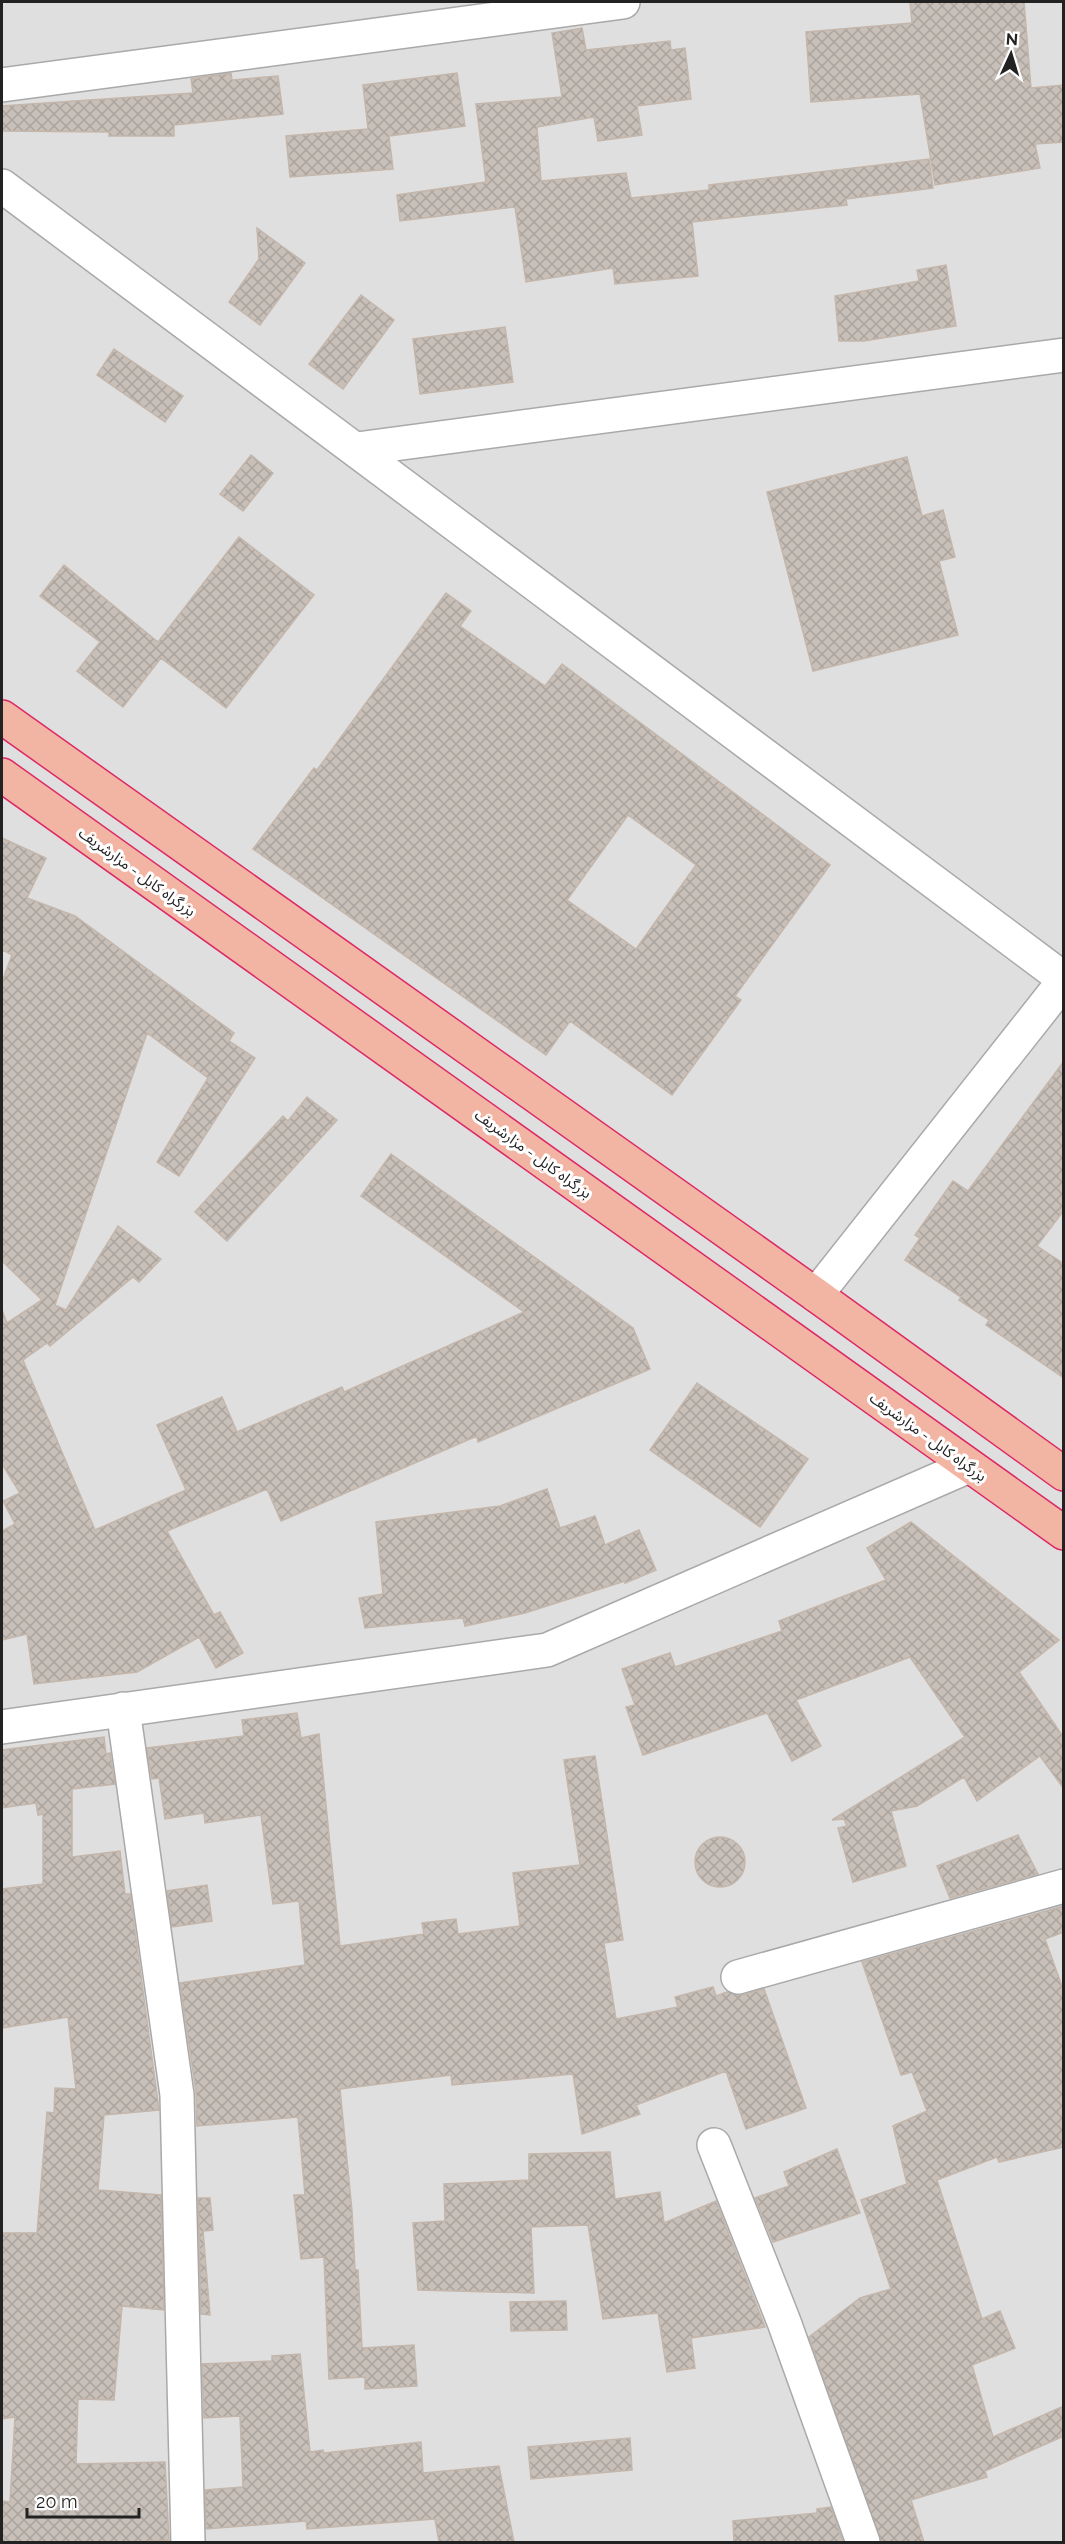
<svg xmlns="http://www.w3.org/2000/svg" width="1065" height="2544" font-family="Raleway,'Noto Sans Arabic',sans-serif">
<defs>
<pattern id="building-cross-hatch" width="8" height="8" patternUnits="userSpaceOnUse" patternTransform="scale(1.5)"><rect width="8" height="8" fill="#c7bfb8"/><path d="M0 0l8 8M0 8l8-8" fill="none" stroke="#aba49e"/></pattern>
</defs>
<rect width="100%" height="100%" fill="#f2efe9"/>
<path fill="#e0dfdf" d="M 2,2 L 1063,2 L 1063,2542 L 2,2542 Z"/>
<path fill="url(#building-cross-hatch)" stroke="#c4b6ab" stroke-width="1.5" fill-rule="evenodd" d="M 910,2 L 1024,2 L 1031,88 L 1064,85 L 1064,142 L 1035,144 L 1040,168 L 935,185 L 920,94 L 811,102 L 806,32 L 912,23 Z
M 582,28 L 586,50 L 670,41 L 671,50 L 685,48 L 691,99 L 637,106 L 642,135 L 598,141 L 594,117 L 537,127 L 541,181 L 626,173 L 631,198 L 709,190 L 709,185 L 929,159 L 933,188 L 846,199 L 847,205 L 692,222 L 698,276 L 615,284 L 613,268 L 526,282 L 515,207 L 400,221 L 397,195 L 486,182 L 476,104 L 562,97 L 552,33 Z
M 231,73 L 232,80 L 278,76 L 283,114 L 174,125 L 174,136 L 109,136 L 109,132 L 2,131 L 2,106 L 193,93 L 191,79 Z
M 457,73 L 465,126 L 389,136 L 393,169 L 290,177 L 286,136 L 368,129 L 363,85 Z
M 257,228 L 305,263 L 260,325 L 229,302 L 259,259 Z
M 946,265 L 956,326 L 864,341 L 839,341 L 835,296 L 919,281 L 917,270 Z
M 361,295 L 394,320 L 343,389 L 309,364 Z
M 505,327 L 513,382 L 420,394 L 413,339 Z
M 114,349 L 183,396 L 165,422 L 97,375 Z
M 251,455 L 273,473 L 243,511 L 220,494 Z
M 907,457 L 922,516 L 943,510 L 955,557 L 939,561 L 958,635 L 813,671 L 767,492 Z
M 239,537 L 314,595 L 226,708 L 161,658 L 123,707 L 77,671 L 100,642 L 40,596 L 64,565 L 158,642 Z
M 446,593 L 471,611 L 460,626 L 545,686 L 562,664 L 830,865 L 735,996 L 741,1000 L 672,1095 L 570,1021 L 546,1055 L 253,849 L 314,768 L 317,770 ZM 628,815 L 696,865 L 636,949 L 567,900 Z
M 2,838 L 46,858 L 27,898 L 75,916 L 234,1033 L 229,1041 L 255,1058 L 179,1176 L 157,1162 L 208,1078 L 147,1033 L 55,1305 L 66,1310 L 118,1226 L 161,1259 L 139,1282 L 133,1277 L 50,1346 L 47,1343 L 23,1360 L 95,1530 L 186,1490 L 157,1425 L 222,1397 L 237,1432 L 342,1387 L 344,1392 L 524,1312 L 361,1196 L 391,1154 L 633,1328 L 650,1369 L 478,1442 L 477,1436 L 281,1521 L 267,1489 L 167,1531 L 214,1615 L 220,1612 L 243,1653 L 216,1668 L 199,1637 L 137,1672 L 34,1684 L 27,1634 L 2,1640 L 2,1531 L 15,1524 L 3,1501 L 20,1493 L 2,1464 L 2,1310 L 7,1323 L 42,1300 L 2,1261 L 2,982 L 12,955 L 3,950 L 2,953 Z
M 1064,1061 L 1064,1210 L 1037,1246 L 1064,1264 L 1064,1378 L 986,1325 L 989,1320 L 959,1300 L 961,1297 L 905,1260 L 920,1238 L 915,1235 L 953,1181 L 968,1191 Z
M 307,1097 L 337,1120 L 227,1241 L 195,1212 L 283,1116 L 288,1121 Z
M 697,1383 L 808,1459 L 760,1527 L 650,1450 Z
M 547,1489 L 560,1528 L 595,1516 L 605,1545 L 639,1530 L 656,1570 L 625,1583 L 625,1581 L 525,1613 L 465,1626 L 463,1618 L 365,1628 L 359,1598 L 383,1594 L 376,1522 L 500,1506 Z
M 911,1522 L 1059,1640 L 1019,1672 L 1064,1738 L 1064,1789 L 1040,1756 L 977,1801 L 964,1777 L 917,1806 L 891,1811 L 906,1866 L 853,1882 L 838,1828 L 847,1826 L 844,1819 L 832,1820 L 965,1737 L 910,1657 L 796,1700 L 821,1746 L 792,1761 L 767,1713 L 643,1755 L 626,1707 L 635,1705 L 622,1669 L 670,1653 L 675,1667 L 782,1631 L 779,1621 L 886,1580 L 867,1548 Z
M 297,1713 L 301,1738 L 319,1734 L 340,1946 L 424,1934 L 422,1923 L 456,1919 L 458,1934 L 520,1926 L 513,1873 L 580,1865 L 564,1760 L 595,1756 L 623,1940 L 604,1943 L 616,2019 L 678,2007 L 675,1997 L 713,1987 L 716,1996 L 727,1992 L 743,1995 L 764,1989 L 806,2108 L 746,2129 L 726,2071 L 636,2105 L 640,2114 L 582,2134 L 573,2074 L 452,2085 L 451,2075 L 340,2089 L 352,2211 L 355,2270 L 358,2270 L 362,2348 L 414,2345 L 417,2386 L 365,2389 L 365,2377 L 329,2379 L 324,2257 L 301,2259 L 294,2195 L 305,2195 L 298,2117 L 197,2126 L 196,2092 L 180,1983 L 305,1965 L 299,1901 L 273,1904 L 261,1815 L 205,1823 L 204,1813 L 165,1819 L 159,1778 L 152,1779 L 147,1748 L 244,1736 L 242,1720 Z
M 104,1737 L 106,1754 L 110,1753 L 115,1784 L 72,1789 L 72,1857 L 120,1851 L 125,1894 L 130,1894 L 159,2110 L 104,2115 L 98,2190 L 161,2195 L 164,2310 L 122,2306 L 114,2400 L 78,2399 L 76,2464 L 165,2462 L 169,2540 L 131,2542 L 2,2542 L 3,2501 L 10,2502 L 15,2417 L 2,2419 L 2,2233 L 37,2233 L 47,2112 L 54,2113 L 55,2088 L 76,2089 L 68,2017 L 2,2028 L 2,1889 L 43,1884 L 43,1814 L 38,1815 L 36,1803 L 2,1808 L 2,1750 Z
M 1018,1835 L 1038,1874 L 950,1898 L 937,1866 Z
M695 1862a25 25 0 1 1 50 0a25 25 0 1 1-50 0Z
M 207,1885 L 212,1921 L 172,1927 L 167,1891 Z
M 1064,1906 L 1064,1932 L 1045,1939 L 1064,1992 L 1064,2147 L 999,2162 L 997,2157 L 937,2180 L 982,2319 L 1000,2311 L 1015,2348 L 972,2365 L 993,2437 L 1064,2406 L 1064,2436 L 985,2471 L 987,2477 L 911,2500 L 924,2542 L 881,2542 L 809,2337 L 860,2298 L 891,2289 L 861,2200 L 907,2184 L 893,2126 L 927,2111 L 912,2072 L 901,2075 L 862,1962 Z
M 837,2149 L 860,2213 L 773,2242 L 755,2198 L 789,2186 L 784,2172 Z
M 610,2152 L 615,2199 L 660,2192 L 664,2223 L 716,2201 L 765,2327 L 691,2338 L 695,2368 L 667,2372 L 658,2313 L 603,2319 L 588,2225 L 531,2227 L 534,2293 L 418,2290 L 413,2223 L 445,2221 L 444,2184 L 529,2180 L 529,2154 Z
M 198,2198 L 210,2198 L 213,2230 L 203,2231 L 210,2315 L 201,2314 Z
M 566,2301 L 567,2330 L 511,2331 L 510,2302 Z
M 300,2354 L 310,2452 L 323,2450 L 324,2453 L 421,2442 L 423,2473 L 499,2466 L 514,2542 L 439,2542 L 435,2519 L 307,2529 L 306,2521 L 206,2529 L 205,2490 L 243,2487 L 240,2416 L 204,2418 L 202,2364 L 272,2361 L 272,2356 Z
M 630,2438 L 632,2470 L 531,2479 L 528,2447 Z
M 831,2507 L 843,2542 L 734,2542 L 733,2521 L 817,2513 L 817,2509 Z"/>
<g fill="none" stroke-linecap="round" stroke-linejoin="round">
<defs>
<path id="minor" d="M 2,85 L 623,2
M 2,186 L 1064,979
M 357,449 L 1064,355
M 816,1295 L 1064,981
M 123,1709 L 177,2095 L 188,2542
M 2,1727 L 547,1650 L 969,1466
M 738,1977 L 1064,1886
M 714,2145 L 784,2322 L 863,2542"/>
<path id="trunk" d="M 2,717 L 816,1295 L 1064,1474
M 2,775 L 1064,1533"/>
</defs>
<use href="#minor" stroke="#a9a9a9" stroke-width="36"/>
<use href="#trunk" stroke="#dc2a67" stroke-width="36"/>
<use href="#minor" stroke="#fff" stroke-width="33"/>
<use href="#trunk" stroke="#f2b4a3" stroke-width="33"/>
</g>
<g text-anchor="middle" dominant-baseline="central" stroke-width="6" stroke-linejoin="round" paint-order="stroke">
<g font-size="15" fill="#222" stroke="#fff">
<text transform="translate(137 872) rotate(36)">بزرگراه کابل - مزارشریف</text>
<text transform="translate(533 1154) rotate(36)">بزرگراه کابل - مزارشریف</text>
<text transform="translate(928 1437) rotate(36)">بزرگراه کابل - مزارشریف</text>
</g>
</g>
<rect width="1065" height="2544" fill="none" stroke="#222222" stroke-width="6"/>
<g transform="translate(1011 54) rotate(4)" stroke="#ffffff" stroke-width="4.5" paint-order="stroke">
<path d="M0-4.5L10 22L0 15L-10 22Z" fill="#222222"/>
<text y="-9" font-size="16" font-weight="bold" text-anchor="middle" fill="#222222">N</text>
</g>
<path d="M27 2508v9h112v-9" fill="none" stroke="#222222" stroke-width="3"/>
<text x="36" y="2508" font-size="18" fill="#222222" stroke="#ffffff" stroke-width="4.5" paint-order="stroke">20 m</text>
</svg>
